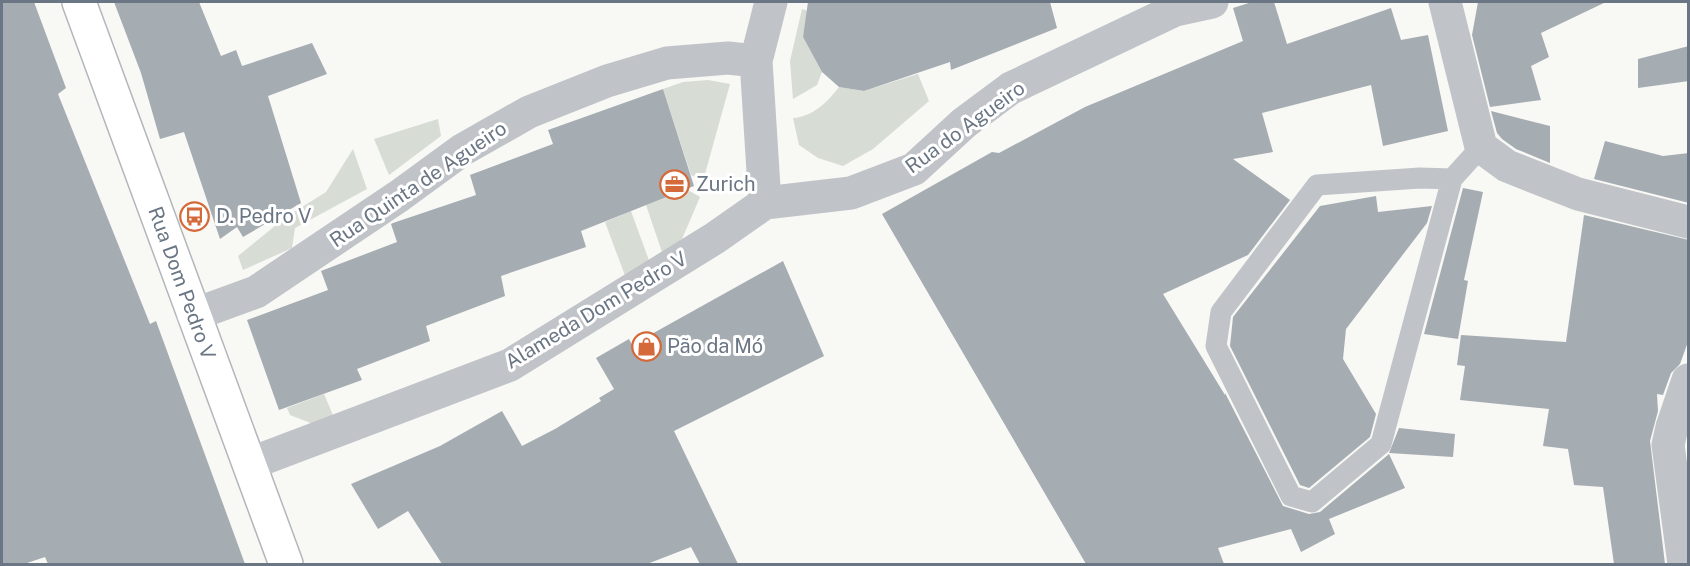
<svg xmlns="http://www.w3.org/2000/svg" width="1690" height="566" font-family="'Public Sans',sans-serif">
<rect width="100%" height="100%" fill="#f8f8f5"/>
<path fill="#d7dcd5" d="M 802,9 L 808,11 L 803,37 L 822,72 L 817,85 L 793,99 L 790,61 Z
M 918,74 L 929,101 L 873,149 L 843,166 L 818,158 L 799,145 L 793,118 C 812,117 828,102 839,87 L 864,91 Z
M 708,80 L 730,84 L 703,181 L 691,175 L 663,89 L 683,82 Z
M 438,119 L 441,136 L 389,175 L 374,139 Z
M 353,149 L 367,189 L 295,228 L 292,248 L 243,270 L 238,256 L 286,217 L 326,192 Z
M 686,189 L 700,197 L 682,239 L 664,258 L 646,205 Z
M 631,211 L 651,266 L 627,281 L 605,222 Z
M 324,394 L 336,422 L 321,427 L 290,415 L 287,408 Z"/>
<path fill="#a5acb2" d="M 2,2 L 34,2 L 66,88 L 58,94 L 150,324 L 156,321 L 245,564 L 48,564 L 45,557 L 24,564 L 2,564 Z
M 114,2 L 199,2 L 221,56 L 236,50 L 242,66 L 312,43 L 327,74 L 268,96 L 301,203 L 243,237 L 237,227 L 220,239 L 184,132 L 160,139 L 141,73 Z
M 808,2 L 1050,2 L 1057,28 L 951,70 L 950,62 L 864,91 L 839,87 L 822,72 L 803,37 Z
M 1252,2 L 1274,2 L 1287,44 L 1391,8 L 1401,40 L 1428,35 L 1448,131 L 1383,146 L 1371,85 L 1262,113 L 1273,152 L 1233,159 L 1290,200 L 1248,255 L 1163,294 L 1225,395 L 1225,393 L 1283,506 L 1309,514 L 1320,512 L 1389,454 L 1405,488 L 1329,519 L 1335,534 L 1301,552 L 1291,529 L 1218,548 L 1224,564 L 1086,564 L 882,214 L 992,152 L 999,153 L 1085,107 L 1243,41 L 1233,8 Z
M 1478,2 L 1606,2 L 1541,33 L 1549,57 L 1531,66 L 1541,100 L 1490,107 L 1472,35 Z
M 1689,46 L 1689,81 L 1638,88 L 1638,59 Z
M 663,89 L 694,186 L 581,231 L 586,247 L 501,276 L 505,296 L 426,326 L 430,341 L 357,369 L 362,380 L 279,410 L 247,320 L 328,290 L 321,271 L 397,242 L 391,224 L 393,223 L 476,195 L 470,175 L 553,144 L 548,130 Z
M 1491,111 L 1550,126 L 1550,163 L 1516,149 L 1502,139 L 1497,133 Z
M 1605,141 L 1663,156 L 1689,153 L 1689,203 L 1594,179 Z
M 1463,188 L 1483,192 L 1464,280 L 1468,281 L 1458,339 L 1424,334 Z
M 1376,196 L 1378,212 L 1432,206 L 1427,223 L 1346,329 L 1343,359 L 1376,414 L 1370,437 L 1309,488 L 1300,485 L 1230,346 L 1233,317 L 1320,206 Z
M 1584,215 L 1689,240 L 1689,339 L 1680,364 L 1671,373 L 1663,395 L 1657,394 L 1658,411 L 1650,441 L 1665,564 L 1614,564 L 1603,487 L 1574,485 L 1568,449 L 1543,446 L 1549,409 L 1460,400 L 1465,366 L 1457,365 L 1461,335 L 1566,342 Z
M 783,261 L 824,356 L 674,431 L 738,564 L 700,564 L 691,547 L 647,564 L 442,564 L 408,511 L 378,529 L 351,484 L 440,446 L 502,411 L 522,446 L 555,429 L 601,401 L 599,398 L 614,389 L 596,358 L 629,339 L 632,345 Z
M 1399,428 L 1455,434 L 1453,457 L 1389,453 Z"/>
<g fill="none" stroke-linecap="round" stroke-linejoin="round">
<defs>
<path id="secondary" d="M 79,2 L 286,564"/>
</defs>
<use href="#secondary" stroke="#b2b7bc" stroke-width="36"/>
<path stroke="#c0c3c7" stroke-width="21" d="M 1452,179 L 1420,178 L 1317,185 L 1221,312 L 1216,346 L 1291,496 L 1312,502 L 1381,444 L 1452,179 L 1481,147"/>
<path stroke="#c0c3c7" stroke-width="33" d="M 1445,2 L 1481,147 L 1507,166 L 1578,194 L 1688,222
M 765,203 L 756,61 L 771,2
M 193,315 L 256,292 L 399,196 L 462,150 L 529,112 L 607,81 L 667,63 L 728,58 L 756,61
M 249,464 L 510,365 L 715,238 L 765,203 L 851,193 L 914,169 L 964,123 L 1011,88 L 1175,10 L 1212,2
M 1684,564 L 1668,445 L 1672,427 L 1688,380"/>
<use href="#secondary" stroke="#fff" stroke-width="33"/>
</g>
<defs>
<symbol id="office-ring" viewBox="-11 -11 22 22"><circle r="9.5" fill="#fff" stroke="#d46939" stroke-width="1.5"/><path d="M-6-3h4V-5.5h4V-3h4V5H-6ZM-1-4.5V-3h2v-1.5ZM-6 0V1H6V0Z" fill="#d46939"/></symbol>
<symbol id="bus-ring" viewBox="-11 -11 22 22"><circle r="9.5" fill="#fff" stroke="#d46939" stroke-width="1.5"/><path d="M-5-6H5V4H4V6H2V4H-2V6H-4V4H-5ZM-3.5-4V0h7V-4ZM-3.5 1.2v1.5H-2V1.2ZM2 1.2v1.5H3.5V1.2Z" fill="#d46939"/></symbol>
<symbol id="shop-ring" viewBox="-11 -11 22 22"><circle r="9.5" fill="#fff" stroke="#d46939" stroke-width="1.5"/><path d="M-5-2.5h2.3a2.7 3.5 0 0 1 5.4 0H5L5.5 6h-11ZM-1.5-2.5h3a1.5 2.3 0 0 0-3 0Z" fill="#d46939"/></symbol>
</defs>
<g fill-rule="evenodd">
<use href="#office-ring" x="658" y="168" width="33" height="33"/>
<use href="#bus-ring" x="178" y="200" width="33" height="33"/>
<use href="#shop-ring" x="630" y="330" width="33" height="33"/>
</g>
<g text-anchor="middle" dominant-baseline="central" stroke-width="6" stroke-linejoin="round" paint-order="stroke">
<g font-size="20" fill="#6a7684" stroke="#fff">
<text transform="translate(965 127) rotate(-36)">Rua do Agueiro</text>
<text transform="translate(418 184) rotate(-34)">Rua Quinta de Agueiro</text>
<text transform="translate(182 283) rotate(70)">Rua Dom Pedro V</text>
<text transform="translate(596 310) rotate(-31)">Alameda Dom Pedro V</text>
</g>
<g font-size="20" fill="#6a7684" stroke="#fff" text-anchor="start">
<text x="696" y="184">Zurich</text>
<text x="216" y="216">D. Pedro V</text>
<text x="667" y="346">Pão da Mó</text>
</g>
</g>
<rect width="1690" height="566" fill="none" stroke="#6a7684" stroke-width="6"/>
</svg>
